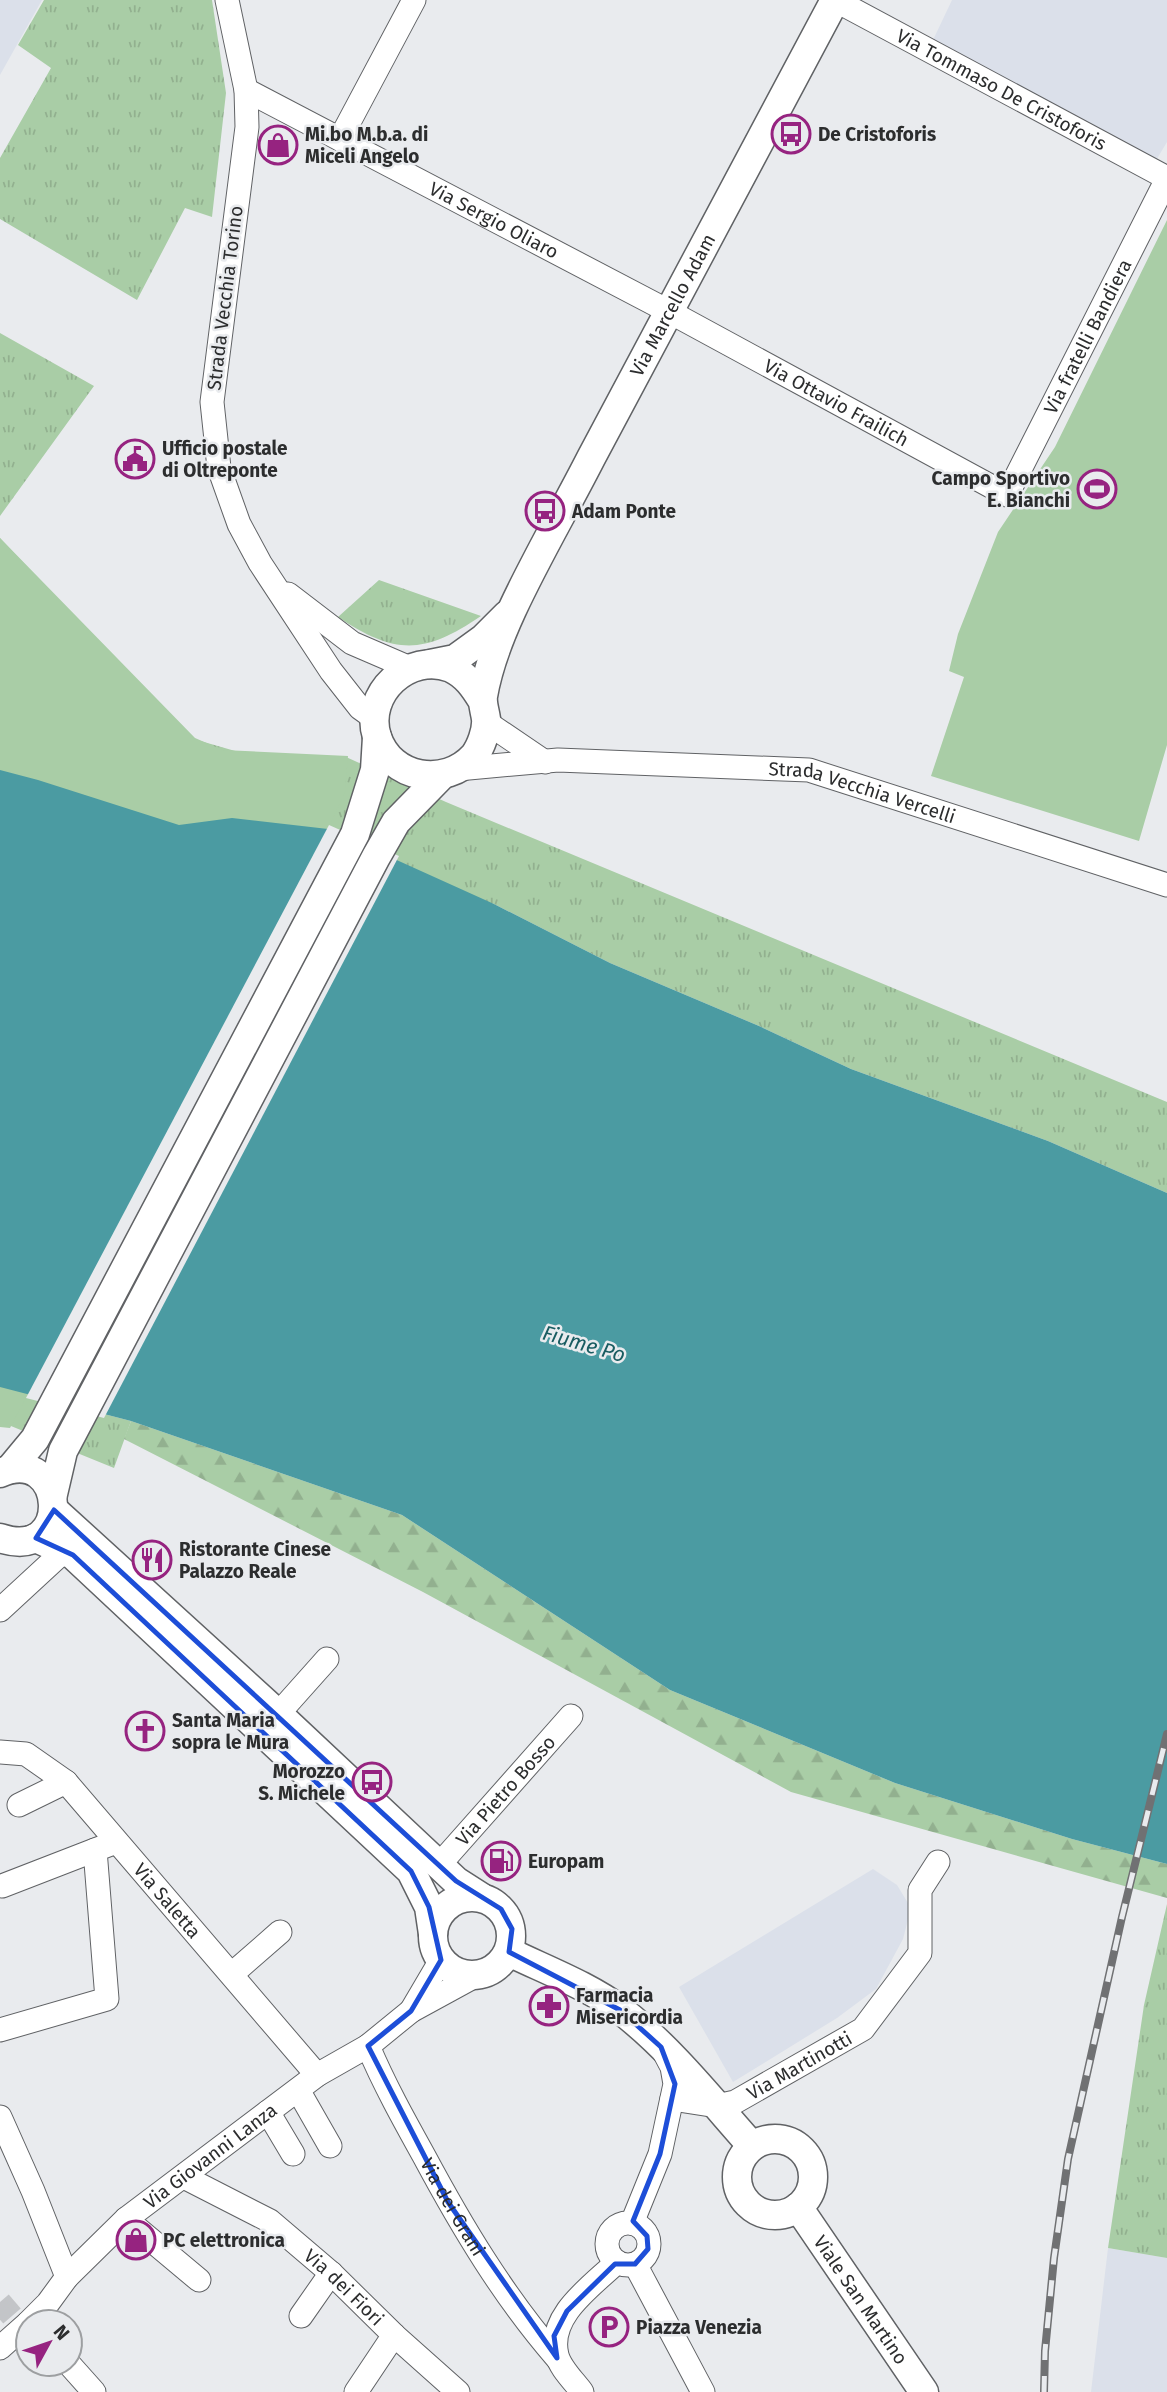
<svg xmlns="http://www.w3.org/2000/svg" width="1167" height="2392" font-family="'Fira Sans',sans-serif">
<defs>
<pattern id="grass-tufts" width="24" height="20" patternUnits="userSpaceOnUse" patternTransform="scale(1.75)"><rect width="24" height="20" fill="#a9cda6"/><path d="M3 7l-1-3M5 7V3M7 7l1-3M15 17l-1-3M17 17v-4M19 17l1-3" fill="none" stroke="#92b08f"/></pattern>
<pattern id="forest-firs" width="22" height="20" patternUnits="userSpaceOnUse" patternTransform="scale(1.75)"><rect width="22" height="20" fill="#a9cda6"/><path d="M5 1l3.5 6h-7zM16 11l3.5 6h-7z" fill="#92b08f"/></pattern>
</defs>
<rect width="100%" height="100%" fill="#e9ebee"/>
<path fill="#dbe0ea" d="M 0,0 L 42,0 L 0,75 Z
M 952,0 L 1167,0 L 1167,142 L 1155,162 L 933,40 Z
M 873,1869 L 897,1885 L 911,1908 L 903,1939 L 876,1989 L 837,2018 L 733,2082 L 679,1987 Z
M 1108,2248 L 1167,2258 L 1167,2392 L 1091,2392 Z"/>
<path fill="url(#grass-tufts)" d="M 44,0 L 212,0 L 226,93 L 212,217 L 185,208 L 137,300 L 0,219 L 0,158 L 51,68 L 18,45 Z
M 0,333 L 94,386 L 0,516 Z
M 0,538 L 178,727 L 197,740 L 249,755 L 346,757 L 446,802 L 1167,1102 L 1167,1193 L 1048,1141 L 851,1069 L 759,1026 L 610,963 L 494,904 L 0,770 Z
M 379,580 L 481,616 C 425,654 396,656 338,617 Z
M 0,1387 L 131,1421 L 114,1468 L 6,1424 Z
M 1167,1904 L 1167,2258 L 1108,2248 L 1144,2005 Z"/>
<path fill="url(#forest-firs)" d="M 131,1421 L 402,1515 L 670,1690 L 895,1783 L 1072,1839 L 1167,1864 L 1167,1898 L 791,1792 L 423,1592 L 124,1439 Z"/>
<path fill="#a9cda6" d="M 1167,220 L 1167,745 L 1139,841 L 931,776 L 964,677 L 949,671 L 958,634 L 998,532 L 1055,447 Z
M 0,538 L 195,738 L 223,750 L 348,756 L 345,792 L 328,829 L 10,1428 L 0,1427 Z"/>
<path fill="#4b9ba2" d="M 0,770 L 38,780 L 179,825 L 232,818 L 328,829 L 494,904 L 610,963 L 759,1026 L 851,1069 L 1048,1141 L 1167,1193 L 1167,1864 L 1072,1839 L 895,1783 L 670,1690 L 402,1515 L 131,1421 L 0,1387 Z"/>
<path fill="#e9ebee" d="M 329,825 L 399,856 L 104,1418 L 26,1398 Z"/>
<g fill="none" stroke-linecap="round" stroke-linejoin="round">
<path stroke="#c3c5c8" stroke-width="23" stroke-dasharray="23 11" stroke-linecap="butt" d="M 0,2302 L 12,2316"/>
<defs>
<g id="minor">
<path d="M 227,0 L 246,90 L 247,127 L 212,402 L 219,468 L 239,524 L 260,563 L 331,671 L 360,708 L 374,718"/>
<path id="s1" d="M 835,0 L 1167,178"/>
<path id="s2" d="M 246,90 L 668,311 L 1007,495 L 1167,179"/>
<path d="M 340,139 L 414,0"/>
<path d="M 288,594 L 352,643 L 410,668"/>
<path d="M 486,722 L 545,762"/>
<path id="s3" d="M 458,769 L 558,760 L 809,770 L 1167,885"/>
<path d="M 0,1610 L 65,1550"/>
<path d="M 278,1714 L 327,1659"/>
<path id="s4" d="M 0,1752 L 26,1754 L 66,1782 L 317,2075"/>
<path d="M 19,1805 L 66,1782"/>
<path id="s5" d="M 439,1865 L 571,1716"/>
<path d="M 2,1886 L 95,1850"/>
<path d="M 232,1974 L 280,1932"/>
<path d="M 411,2011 L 441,1960"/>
<path d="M 0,2030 L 107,1999 L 95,1850 L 116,1842"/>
<path id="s6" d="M 368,2046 C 384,2084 404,2120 424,2156 C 462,2227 504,2297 557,2358"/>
<path d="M 298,2090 L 330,2146"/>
<path id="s7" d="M 672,2099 L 717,2106 L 735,2102 L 863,2029 L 920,1953 L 920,1890 L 938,1862"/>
<path d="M 268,2112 L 293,2154"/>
<path d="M 0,2117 L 33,2191 L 67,2277"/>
<path id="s8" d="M 184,2177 L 270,2221 L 331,2273 L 394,2335 L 356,2392"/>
<path d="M 126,2219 L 199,2280"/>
<circle cx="628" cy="2244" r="21"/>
<path d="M 632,2223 L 660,2154 L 675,2084 L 672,2067 L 663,2050"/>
<path d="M 635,2264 L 703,2392"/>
<path d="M 301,2316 L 331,2273"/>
<path id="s9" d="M 29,2322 L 48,2303 L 67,2277 L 126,2219 L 317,2075 L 368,2046 L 411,2011 L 477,1975"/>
<path d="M 394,2335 L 458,2392"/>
<path d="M 0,2348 L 28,2323"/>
<path d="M 69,2364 L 94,2392"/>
<path d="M 582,2392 C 574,2381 560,2368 557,2355 C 547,2316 592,2286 617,2262"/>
</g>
<g id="major">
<path d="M 430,664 L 455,659 L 484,638 L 507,615"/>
<path id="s10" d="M 482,700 C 474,687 466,675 451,668 C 409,651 363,694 377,737 C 391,779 445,788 474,756 C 481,747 487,730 486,719 C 485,711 482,704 483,696 C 488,667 500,636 512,610 C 536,558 565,509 591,458 C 671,305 755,153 835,0"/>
<path d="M 10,1469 L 35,1439 L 355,834 L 375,770 L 377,737"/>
<path d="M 0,1473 C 66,1444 75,1563 0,1538"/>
<path d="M 53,1494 L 63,1451 L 376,857 L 396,822 L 441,776"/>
<path d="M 54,1510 L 278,1714 L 456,1881 L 481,1897"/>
<path d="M 36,1538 L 73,1555 L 411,1871 L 429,1907 L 433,1934"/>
<circle cx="472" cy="1936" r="39"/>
<path d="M 509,1952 C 546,1970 589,1986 622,2011 C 671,2049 711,2100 752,2146"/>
<circle cx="775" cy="2177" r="38"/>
<path id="s11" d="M 798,2207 L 924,2392"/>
</g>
</defs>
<use href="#minor" stroke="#606265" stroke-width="25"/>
<use href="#major" stroke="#606265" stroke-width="31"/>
<use href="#minor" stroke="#fff" stroke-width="23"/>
<use href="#major" stroke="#fff" stroke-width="28"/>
<defs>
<path id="rail" d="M 1044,2392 L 1045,2351 L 1054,2258 L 1068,2159 L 1122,1917 L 1167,1734"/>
</defs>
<use href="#rail" stroke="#707173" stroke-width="8"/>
<use href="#rail" stroke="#e9ebee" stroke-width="5" stroke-dasharray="16" stroke-linecap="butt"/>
</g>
<path fill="none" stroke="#1d4ed8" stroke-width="5" stroke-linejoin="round" d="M 54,1510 L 456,1881 L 501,1909 L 512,1929 L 509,1952 L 620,2010 L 661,2047 L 675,2084 L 660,2154 L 633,2221 L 647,2236 L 648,2249 L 635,2264 L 615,2264 L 567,2311 L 554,2336 L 557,2358 L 448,2202 L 368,2046 L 411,2011 L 441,1960 L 429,1907 L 411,1871 L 73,1555 L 36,1538 Z"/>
<defs>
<symbol id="bus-ring" viewBox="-11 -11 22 22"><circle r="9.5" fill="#e9ebee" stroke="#962380" stroke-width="1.5"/><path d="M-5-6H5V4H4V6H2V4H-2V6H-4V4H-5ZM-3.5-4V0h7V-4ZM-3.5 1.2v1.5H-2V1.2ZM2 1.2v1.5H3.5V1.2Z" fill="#962380"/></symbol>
<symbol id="shop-ring" viewBox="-11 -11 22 22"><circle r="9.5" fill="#e9ebee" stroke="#962380" stroke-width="1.5"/><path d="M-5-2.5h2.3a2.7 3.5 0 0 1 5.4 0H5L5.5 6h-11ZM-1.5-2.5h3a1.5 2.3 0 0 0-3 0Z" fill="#962380"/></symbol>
<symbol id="civic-ring" viewBox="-11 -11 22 22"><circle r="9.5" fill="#e9ebee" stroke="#962380" stroke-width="1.5"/><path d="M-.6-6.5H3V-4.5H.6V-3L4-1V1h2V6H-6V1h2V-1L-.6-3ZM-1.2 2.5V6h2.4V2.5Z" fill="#962380"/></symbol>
<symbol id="stadium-ring" viewBox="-11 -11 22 22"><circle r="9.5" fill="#e9ebee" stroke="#962380" stroke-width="1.5"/><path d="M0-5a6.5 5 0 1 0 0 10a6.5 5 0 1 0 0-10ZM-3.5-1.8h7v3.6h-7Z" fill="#962380"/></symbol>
<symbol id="restaurant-ring" viewBox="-11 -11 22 22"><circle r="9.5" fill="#e9ebee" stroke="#962380" stroke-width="1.5"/><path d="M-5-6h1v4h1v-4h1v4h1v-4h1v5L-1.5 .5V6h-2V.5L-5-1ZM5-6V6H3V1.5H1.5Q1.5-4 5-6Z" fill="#962380"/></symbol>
<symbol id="church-ring" viewBox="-11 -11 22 22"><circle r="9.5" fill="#e9ebee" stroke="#962380" stroke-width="1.5"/><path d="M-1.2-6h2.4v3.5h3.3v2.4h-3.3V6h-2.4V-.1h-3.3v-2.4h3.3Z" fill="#962380"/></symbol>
<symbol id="fuel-ring" viewBox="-11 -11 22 22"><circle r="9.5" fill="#e9ebee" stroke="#962380" stroke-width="1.5"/><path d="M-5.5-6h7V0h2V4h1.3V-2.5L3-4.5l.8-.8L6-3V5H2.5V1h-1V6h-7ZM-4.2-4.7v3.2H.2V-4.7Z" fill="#962380"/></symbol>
<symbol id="pharmacy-ring" viewBox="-11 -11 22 22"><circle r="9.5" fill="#e9ebee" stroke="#962380" stroke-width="1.5"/><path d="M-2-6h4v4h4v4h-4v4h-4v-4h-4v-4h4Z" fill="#962380"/></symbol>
<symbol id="parking-ring" viewBox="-11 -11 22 22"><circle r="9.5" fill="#e9ebee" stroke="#962380" stroke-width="1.5"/><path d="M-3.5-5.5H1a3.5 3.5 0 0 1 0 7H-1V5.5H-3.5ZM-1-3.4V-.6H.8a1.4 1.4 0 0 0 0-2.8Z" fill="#962380"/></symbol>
</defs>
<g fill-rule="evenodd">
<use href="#bus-ring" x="769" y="112" width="44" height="44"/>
<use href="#shop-ring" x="256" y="123" width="44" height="44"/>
<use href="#civic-ring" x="113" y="437" width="44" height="44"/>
<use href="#stadium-ring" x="1075" y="467" width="44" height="44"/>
<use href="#bus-ring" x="523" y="489" width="44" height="44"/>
<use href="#restaurant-ring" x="130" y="1538" width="44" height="44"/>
<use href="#church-ring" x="123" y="1709" width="44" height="44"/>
<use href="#bus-ring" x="350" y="1760" width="44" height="44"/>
<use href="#fuel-ring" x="479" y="1839" width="44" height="44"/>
<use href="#pharmacy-ring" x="527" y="1984" width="44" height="44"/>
<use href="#shop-ring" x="114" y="2218" width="44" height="44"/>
<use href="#parking-ring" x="587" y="2305" width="44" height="44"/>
</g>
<g text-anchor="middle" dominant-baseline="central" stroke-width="5" stroke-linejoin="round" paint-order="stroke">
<g font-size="19" fill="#2c2d2e" stroke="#e9ebee">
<text stroke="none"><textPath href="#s1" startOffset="189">Via Tommaso De Cristoforis</textPath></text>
<text stroke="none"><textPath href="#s2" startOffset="280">Via Sergio Oliaro</textPath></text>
<text transform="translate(225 298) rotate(-83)">Strada Vecchia Torino</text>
<text stroke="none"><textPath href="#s10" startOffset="788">Via Marcello Adam</textPath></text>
<text stroke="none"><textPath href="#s2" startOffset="1040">Via fratelli Bandiera</textPath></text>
<text stroke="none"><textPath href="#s2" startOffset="668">Via Ottavio Frailich</textPath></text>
<text stroke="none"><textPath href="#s3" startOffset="408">Strada Vecchia Vercelli</textPath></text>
<text stroke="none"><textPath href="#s5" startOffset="100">Via Pietro Bosso</textPath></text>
<text stroke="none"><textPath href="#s4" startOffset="231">Via Saletta</textPath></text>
<text stroke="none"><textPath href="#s7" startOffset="138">Via Martinotti</textPath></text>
<text stroke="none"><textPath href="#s9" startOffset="247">Via Giovanni Lanza</textPath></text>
<text stroke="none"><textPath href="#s6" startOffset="182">Via dei Grani</textPath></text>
<text stroke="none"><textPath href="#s8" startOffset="196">Via dei Fiori</textPath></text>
<text stroke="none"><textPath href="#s11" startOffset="112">Viale San Martino</textPath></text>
</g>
<g font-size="19" font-weight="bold" fill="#2c2d2e" stroke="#e9ebee" text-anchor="start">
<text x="305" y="134">Mi.bo M.b.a. di<tspan x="305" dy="22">Miceli Angelo</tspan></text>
<text x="818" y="134">De Cristoforis</text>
<text x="162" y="448">Ufficio postale<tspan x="162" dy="22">di Oltreponte</tspan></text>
<text x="1070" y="478" text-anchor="end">Campo Sportivo<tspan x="1070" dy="22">E. Bianchi</tspan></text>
<text x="572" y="511">Adam Ponte</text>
<text x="179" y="1549">Ristorante Cinese<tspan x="179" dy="22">Palazzo Reale</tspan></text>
<text x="172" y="1720">Santa Maria<tspan x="172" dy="22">sopra le Mura</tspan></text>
<text x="345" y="1771" text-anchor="end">Morozzo<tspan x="345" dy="22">S. Michele</tspan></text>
<text x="528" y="1861">Europam</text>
<text x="576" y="1995">Farmacia<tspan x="576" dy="22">Misericordia</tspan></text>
<text x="163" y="2240">PC elettronica</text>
<text x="636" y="2327">Piazza Venezia</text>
</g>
<g font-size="21" font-style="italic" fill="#195c61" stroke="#e9ebee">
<text transform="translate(584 1344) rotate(16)">Fiume Po</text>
</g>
</g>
<g transform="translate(49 2343) rotate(50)"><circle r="33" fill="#e9ebee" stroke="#9d9fa1" stroke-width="2"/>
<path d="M0-5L12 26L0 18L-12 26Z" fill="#962380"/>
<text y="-10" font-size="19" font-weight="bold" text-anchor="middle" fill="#2c2d2e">N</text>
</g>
</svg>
